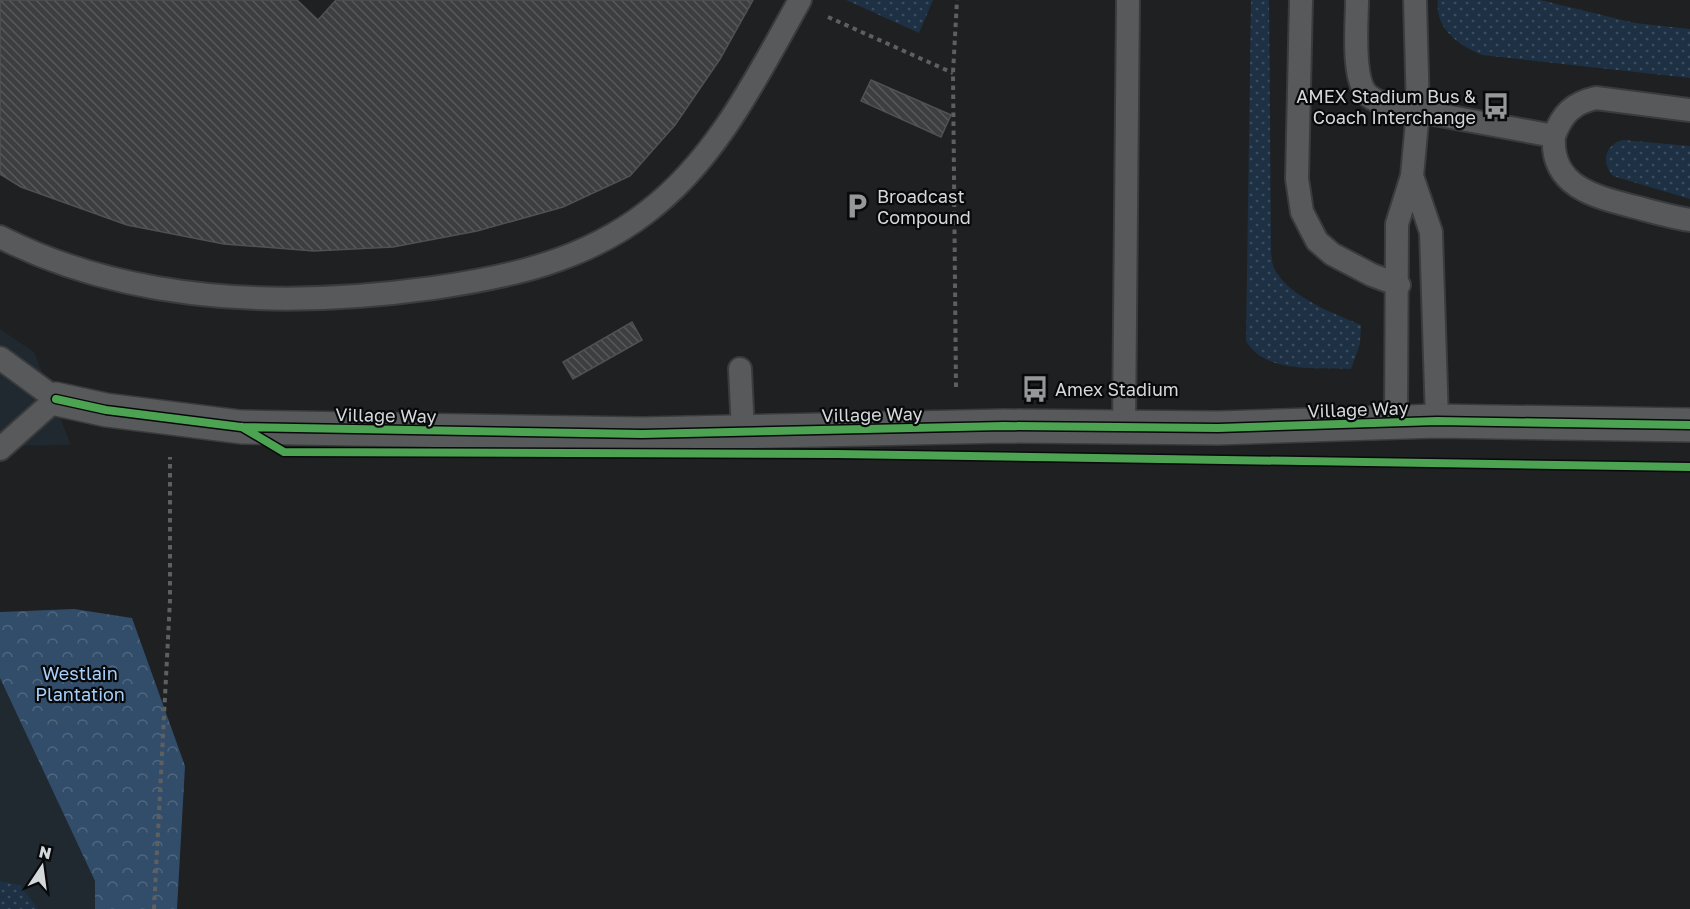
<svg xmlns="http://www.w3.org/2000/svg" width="1690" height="909" font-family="'Golos Text',sans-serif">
<defs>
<pattern id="grass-dots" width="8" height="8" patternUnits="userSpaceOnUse" patternTransform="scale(1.5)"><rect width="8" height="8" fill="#1e3043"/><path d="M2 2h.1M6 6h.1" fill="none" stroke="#3e4d5e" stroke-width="1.8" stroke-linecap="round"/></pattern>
<pattern id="forest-crowns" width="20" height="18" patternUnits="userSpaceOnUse" patternTransform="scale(1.5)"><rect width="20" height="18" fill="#324d69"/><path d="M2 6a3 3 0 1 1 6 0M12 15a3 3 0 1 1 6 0" fill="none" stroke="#4f667e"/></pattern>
<pattern id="building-back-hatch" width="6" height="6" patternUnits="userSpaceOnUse" patternTransform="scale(1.5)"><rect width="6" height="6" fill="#3c3e3f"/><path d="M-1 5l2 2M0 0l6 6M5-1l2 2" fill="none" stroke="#57595a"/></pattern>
</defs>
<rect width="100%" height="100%" fill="#1e2022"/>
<path fill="#202830" d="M 0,329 L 34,352 L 71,445 L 5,446 L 0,449 Z
M 0,678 L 101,892 L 98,909 L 0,909 Z"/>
<path fill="url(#grass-dots)" d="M 846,0 L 933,0 L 919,33 Z
M 1251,0 L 1269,0 L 1271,252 C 1272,258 1272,266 1275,270 C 1291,298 1333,313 1361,325 L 1360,344 L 1351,369 C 1317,367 1265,374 1246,341 Z
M 1438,0 L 1540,0 L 1635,23 L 1690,29 L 1690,78 L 1482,55 C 1460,46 1434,29 1438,0 Z
M 1623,140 L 1690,146 L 1690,199 L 1613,176 C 1601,163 1604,145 1623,140 Z
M 0,881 L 20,885 L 38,909 L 0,909 Z"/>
<path fill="url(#forest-crowns)" d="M 74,609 L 132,618 L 185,766 L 177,909 L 95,909 L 95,881 L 0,678 L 0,612 Z"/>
<path fill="url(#building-back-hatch)" stroke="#4f5153" stroke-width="1.5" d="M 0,0 L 297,0 L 318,20 L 336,0 L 753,0 L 720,59 L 675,125 L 630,176 L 563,207 L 477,231 L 393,247 L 314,251 L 224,244 L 127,225 L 21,187 L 0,174 Z
M 871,80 L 951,115 L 941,137 L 861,101 Z
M 632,322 L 642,340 L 573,379 L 563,362 Z"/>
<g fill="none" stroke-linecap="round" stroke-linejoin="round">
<defs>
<path id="service" d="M 1301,0 L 1297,179 L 1302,212 L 1317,241 L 1332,254 L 1372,275 L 1399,285
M 1357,0 C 1357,22 1351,82 1369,96 C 1382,106 1402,108 1418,111 L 1415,0
M 1554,136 C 1562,114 1573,103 1596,98 L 1690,110
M 1412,176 L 1431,232 L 1437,421
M 0,237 C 132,304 289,308 433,288 C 509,277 584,261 647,212 C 717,159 758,75 800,0
M 0,358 L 56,399 L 0,449
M 740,369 L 743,432
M 1396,422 L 1397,224 L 1412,176 L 1418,111 L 1554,136 C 1550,187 1596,197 1635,207 C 1654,212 1671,217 1690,220
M 1124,427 L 1128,0"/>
<path id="tertiary" d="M 56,399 L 106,410 L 241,427 L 642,434 L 1004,426 L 1218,428 L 1437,421 L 1690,425"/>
</defs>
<use href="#service" stroke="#393b3d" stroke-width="26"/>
<use href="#tertiary" stroke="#393b3d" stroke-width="36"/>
<path stroke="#5e5f61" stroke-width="4" stroke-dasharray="4.5 4.5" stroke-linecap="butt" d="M 828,17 L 953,73
M 956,387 L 953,73 L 957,0
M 154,909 L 170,600 L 170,457"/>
<use href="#service" stroke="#57595b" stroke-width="22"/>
<use href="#tertiary" stroke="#57595b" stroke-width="33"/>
<defs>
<path id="cycleway" d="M 56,399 L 106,410 L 241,427 L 642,434 L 1004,426 L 1218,428 L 1437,421 L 1690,425
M 242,427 L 284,452 L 837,454 L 1690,467"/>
</defs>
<use href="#cycleway" stroke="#08090b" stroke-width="11"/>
<use href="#cycleway" stroke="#4ca352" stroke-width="8"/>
</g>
<defs>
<symbol id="bus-bare" viewBox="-9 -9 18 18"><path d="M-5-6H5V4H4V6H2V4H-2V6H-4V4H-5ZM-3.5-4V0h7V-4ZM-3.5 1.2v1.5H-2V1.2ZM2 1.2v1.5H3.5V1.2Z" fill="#95989a" stroke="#08090b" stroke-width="2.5" paint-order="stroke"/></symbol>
<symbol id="parking-bare" viewBox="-9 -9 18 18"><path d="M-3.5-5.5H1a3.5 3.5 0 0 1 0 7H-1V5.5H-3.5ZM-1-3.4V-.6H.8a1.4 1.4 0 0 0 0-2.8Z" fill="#95989a" stroke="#08090b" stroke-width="2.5" paint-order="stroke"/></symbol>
</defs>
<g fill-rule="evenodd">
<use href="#bus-bare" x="1477" y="87" width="38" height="38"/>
<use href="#parking-bare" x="838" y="187" width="38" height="38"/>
<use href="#bus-bare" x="1016" y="370" width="38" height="38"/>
</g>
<g text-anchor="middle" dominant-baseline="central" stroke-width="4.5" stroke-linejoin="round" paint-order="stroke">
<g font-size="18" fill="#d5d8db" stroke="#08090b" text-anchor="start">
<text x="1476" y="96" text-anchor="end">AMEX Stadium Bus &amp;<tspan x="1476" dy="21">Coach Interchange</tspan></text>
<text x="877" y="196">Broadcast<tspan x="877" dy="21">Compound</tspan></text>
<text x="1055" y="389">Amex Stadium</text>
</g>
<g font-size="18" fill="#d5d8db" stroke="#08090b">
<text transform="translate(1358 409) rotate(-2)">Village Way</text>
<text transform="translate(872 414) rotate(-1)">Village Way</text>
<text transform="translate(386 415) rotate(1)">Village Way</text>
</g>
<g font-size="18" fill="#a7d0fc" stroke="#08090b">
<text x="80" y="673">Westlain<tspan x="80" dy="21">Plantation</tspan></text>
</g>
</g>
<g transform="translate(42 867) rotate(13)" stroke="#08090b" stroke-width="4.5" paint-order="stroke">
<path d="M0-4.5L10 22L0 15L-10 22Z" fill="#d5d8db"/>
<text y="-9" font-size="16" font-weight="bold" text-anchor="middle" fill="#d5d8db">N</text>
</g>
</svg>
